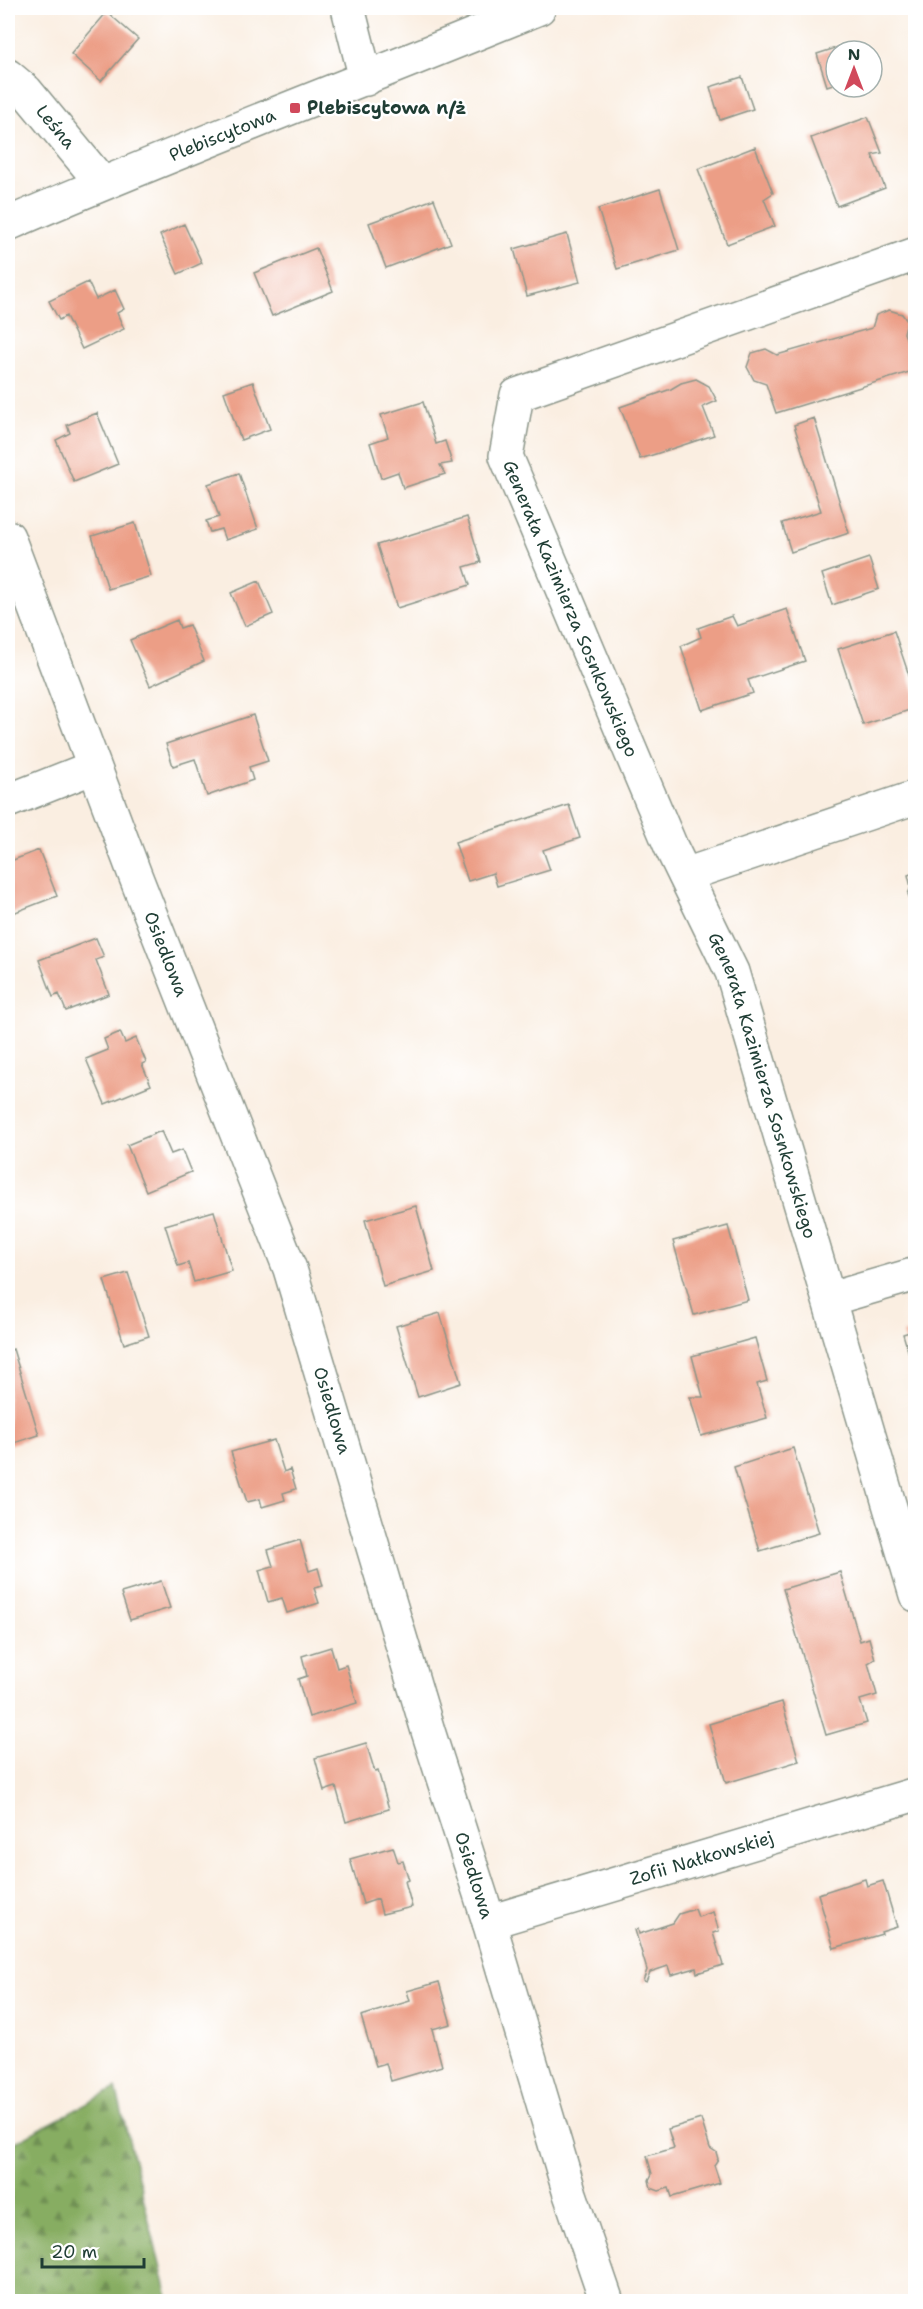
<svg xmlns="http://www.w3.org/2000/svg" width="923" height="2309" font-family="'Shantell Sans',sans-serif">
<defs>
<pattern id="forest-firs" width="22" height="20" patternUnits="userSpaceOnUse" patternTransform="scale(1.5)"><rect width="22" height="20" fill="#87ad62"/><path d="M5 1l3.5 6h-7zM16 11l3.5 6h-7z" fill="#6e8e52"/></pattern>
</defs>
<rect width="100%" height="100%" fill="#fff"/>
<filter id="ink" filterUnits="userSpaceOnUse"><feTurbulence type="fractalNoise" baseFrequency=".0167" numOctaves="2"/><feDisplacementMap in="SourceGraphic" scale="12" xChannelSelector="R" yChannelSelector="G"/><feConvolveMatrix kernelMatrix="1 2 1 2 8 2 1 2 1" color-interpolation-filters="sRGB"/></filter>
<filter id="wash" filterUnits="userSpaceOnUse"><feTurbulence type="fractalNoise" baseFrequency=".008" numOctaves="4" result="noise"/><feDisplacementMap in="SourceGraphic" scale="24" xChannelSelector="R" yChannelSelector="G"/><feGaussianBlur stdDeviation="1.35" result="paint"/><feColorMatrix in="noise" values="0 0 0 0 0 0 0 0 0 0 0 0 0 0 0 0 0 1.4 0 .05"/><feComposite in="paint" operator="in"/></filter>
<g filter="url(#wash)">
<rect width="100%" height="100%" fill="#faeee1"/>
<path fill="url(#forest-firs)" stroke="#53754b" stroke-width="1.5" d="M 116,2088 L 169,2301 L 8,2301 L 8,2146 Z"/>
<g id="blocks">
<path fill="#ec9e86" d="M 107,12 L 138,39 L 101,81 L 71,54 Z
M 848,44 L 850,51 L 836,51 L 836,83 L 827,86 L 817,54 Z
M 742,77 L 753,109 L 720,120 L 710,87 Z
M 868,117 L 882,153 L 872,155 L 885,188 L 837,206 L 811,138 Z
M 755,147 L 773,193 L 764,199 L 775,226 L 727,244 L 698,169 Z
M 660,189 L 679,250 L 617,269 L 598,209 Z
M 434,199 L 451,243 L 386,268 L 369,223 Z
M 184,224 L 202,263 L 178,274 L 160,235 Z
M 567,234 L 580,282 L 527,296 L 514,249 Z
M 316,248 L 333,291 L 272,316 L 254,273 Z
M 88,282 L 96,299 L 115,290 L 124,309 L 117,313 L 124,329 L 82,349 L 66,316 L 59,320 L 49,301 Z
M 889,310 L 902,314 L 907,321 L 904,333 L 916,364 L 916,370 L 776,413 L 766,384 L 754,380 L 747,367 L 752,353 L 766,349 L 777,355 L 872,328 L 876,315 Z
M 696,379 L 709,386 L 717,401 L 703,407 L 714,435 L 640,459 L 620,407 L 671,389 L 681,383 Z
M 253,382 L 270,429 L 241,440 L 224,392 Z
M 423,402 L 436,444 L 445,441 L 452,463 L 440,465 L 445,474 L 403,488 L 398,472 L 381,478 L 370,443 L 388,437 L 381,415 Z
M 97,413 L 118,464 L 74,482 L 56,440 L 70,433 L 67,425 Z
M 814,418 L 849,533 L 791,552 L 782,523 L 821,511 L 794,425 Z
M 239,473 L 258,529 L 225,540 L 221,529 L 210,532 L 206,521 L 219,517 L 208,484 Z
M 467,517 L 481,562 L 464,567 L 470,585 L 397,608 L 377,545 Z
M 135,523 L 151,576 L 108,589 L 92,536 Z
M 869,558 L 879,589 L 832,605 L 822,574 Z
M 259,581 L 273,614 L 245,626 L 231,593 Z
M 787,609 L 805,661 L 748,680 L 753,693 L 702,710 L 681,646 L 701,637 L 698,628 L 732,616 L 737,626 Z
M 177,620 L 180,628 L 189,625 L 204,661 L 150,686 L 130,640 Z
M 894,631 L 916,696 L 916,708 L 863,725 L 838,649 Z
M 253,715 L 268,761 L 249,767 L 253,780 L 207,796 L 195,759 L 173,766 L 166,744 Z
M 569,805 L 580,838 L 543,850 L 550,870 L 497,886 L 493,873 L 468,881 L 455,842 Z
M 39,850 L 57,896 L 8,915 L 8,862 Z
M 916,872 L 916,905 L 911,902 L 908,894 L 911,887 L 908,875 Z
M 96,938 L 104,957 L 96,960 L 109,994 L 66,1011 L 59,994 L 53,997 L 39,960 Z
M 120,1032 L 125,1043 L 136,1038 L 146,1062 L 142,1064 L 151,1085 L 105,1104 L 86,1059 L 108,1050 L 104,1039 Z
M 161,1131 L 171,1154 L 182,1150 L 191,1172 L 146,1191 L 127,1145 Z
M 416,1206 L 434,1271 L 383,1286 L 365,1220 Z
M 214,1211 L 232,1271 L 194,1282 L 188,1263 L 178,1266 L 165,1225 Z
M 728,1226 L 748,1300 L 694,1315 L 673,1241 Z
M 128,1273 L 149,1336 L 124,1344 L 104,1280 Z
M 440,1313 L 461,1383 L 418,1397 L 396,1326 Z
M 916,1330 L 916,1374 L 915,1374 L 903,1334 Z
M 755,1338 L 767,1381 L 757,1384 L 767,1418 L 701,1436 L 690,1397 L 703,1397 L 692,1356 Z
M 13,1349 L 39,1435 L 8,1445 L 8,1351 Z
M 274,1440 L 284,1472 L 290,1469 L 296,1489 L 283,1493 L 285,1500 L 262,1507 L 260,1499 L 247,1502 L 231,1452 Z
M 793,1448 L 819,1533 L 760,1551 L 734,1467 Z
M 300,1540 L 309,1571 L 318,1568 L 323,1586 L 314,1588 L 319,1603 L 287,1613 L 282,1598 L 268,1602 L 259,1570 L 273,1566 L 268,1550 Z
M 840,1572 L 860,1641 L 869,1638 L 875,1659 L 868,1663 L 877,1695 L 860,1700 L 867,1723 L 826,1735 L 783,1589 Z
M 161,1581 L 170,1608 L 130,1620 L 121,1593 Z
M 331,1647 L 337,1668 L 346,1665 L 357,1703 L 309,1717 L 298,1679 L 307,1676 L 302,1656 Z
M 782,1702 L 799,1761 L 726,1783 L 709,1724 Z
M 366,1743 L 375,1772 L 378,1771 L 389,1809 L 346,1822 L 336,1787 L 324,1791 L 315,1758 Z
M 393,1847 L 398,1862 L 403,1861 L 409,1880 L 405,1881 L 412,1907 L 382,1914 L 378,1899 L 363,1904 L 350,1859 Z
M 865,1879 L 867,1886 L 883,1881 L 897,1927 L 881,1932 L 882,1934 L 834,1948 L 818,1894 Z
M 695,1909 L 698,1917 L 713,1912 L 719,1931 L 713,1933 L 723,1965 L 697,1973 L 696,1968 L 671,1975 L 668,1966 L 650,1972 L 646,1982 L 643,1981 L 647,1970 L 635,1930 L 638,1929 L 639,1934 L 673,1923 L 679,1914 Z
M 439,1982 L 451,2024 L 432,2029 L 442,2066 L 391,2081 L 386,2063 L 376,2066 L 361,2016 L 410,2001 L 407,1991 Z
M 701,2119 L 710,2148 L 716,2152 L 718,2159 L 714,2165 L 720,2183 L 672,2197 L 669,2188 L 659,2191 L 651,2188 L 649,2180 L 652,2174 L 647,2156 L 674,2148 L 668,2129 Z"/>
</g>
</g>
<g filter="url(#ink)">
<use href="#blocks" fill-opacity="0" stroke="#8c968a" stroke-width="1.5"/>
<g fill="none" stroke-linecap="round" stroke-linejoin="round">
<defs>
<g id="minor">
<path d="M 348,8 L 366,79"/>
<path id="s1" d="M 8,76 L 26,91 L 102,183"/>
<path id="s2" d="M 8,224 C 183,148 362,81 539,8"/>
<path id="s3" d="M 916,254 L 517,395 L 506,456 L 671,847 L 732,972 L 916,1595"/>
<path id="s4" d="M 8,537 L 135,875 L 290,1269 L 428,1731 L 489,1922 L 570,2194 L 607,2302"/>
<path d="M 8,801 L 94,767"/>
<path d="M 685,875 L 916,797"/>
<path d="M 830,1299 L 916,1274"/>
<path id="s5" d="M 489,1922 L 916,1794"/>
</g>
</defs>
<use href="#minor" stroke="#8c968a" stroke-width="36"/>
<use href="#minor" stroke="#fff" stroke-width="33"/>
</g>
</g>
<rect fill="#d1495b" stroke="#fff" stroke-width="2" x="289" y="102" width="12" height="12" rx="3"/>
<g text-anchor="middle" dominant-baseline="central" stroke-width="5" stroke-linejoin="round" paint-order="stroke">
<g font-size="18" font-weight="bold" fill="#1f3d34" stroke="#fff" text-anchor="start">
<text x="307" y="108">Plebiscytowa n/ż</text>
</g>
<g font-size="18" fill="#1f3d34" stroke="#fff">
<text stroke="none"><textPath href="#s1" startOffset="70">Leśna</textPath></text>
<text stroke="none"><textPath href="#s2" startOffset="232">Plebiscytowa</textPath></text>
<text stroke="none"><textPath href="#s3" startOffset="651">Generała Kazimierza Sosnkowskiego</textPath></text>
<text stroke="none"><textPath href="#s4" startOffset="446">Osiedlowa</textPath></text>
<text stroke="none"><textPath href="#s3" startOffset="1166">Generała Kazimierza Sosnkowskiego</textPath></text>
<text stroke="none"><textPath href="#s4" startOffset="932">Osiedlowa</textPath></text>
<text stroke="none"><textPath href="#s5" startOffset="222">Zofii Nałkowskiej</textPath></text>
<text stroke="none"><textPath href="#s4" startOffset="1418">Osiedlowa</textPath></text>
</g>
</g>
<rect width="923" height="2309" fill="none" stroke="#fff" stroke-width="30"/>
<g transform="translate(854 69)"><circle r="28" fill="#ffffff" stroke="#a5b1ae" stroke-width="1.5"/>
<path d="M0-4.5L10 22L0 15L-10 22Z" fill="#d1495b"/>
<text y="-9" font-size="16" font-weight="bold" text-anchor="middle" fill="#1f3d34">N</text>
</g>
<path d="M42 2258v9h102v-9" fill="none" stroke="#1f3d34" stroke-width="3"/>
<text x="51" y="2258" font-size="18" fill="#1f3d34" stroke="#ffffff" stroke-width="4.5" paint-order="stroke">20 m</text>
</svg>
